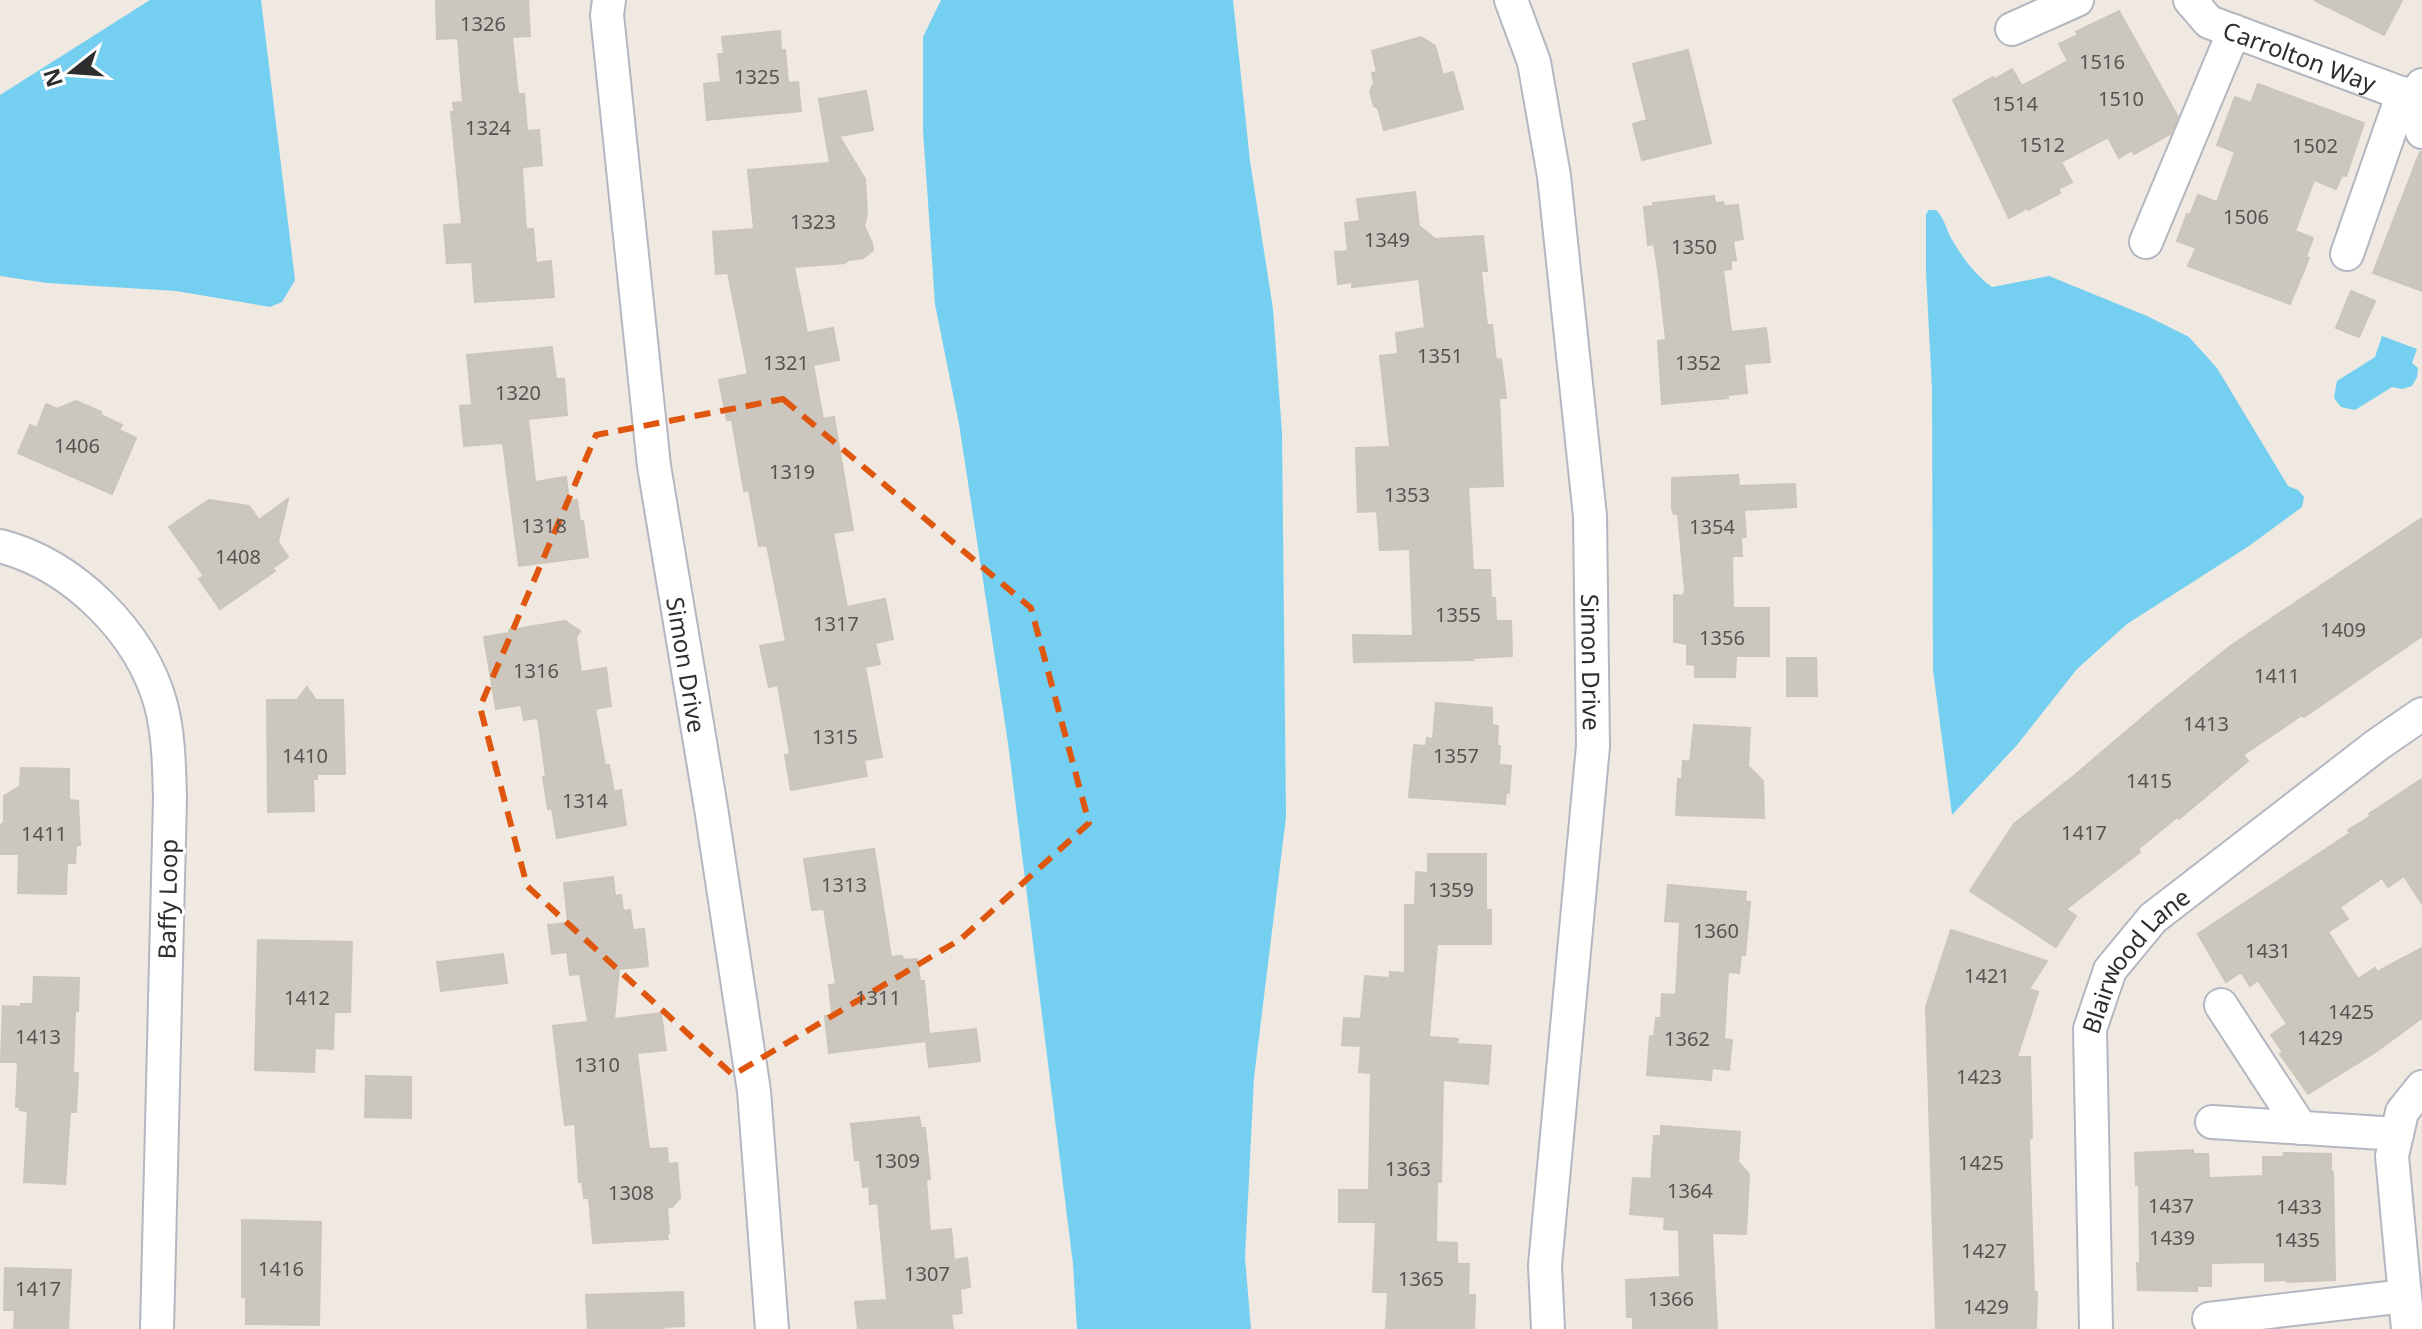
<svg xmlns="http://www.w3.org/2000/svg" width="2422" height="1329" font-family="'Noto Sans',sans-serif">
<rect width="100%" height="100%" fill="#efe9e1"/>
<path fill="#75cff0" d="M 150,0 L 261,0 L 295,280 L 282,302 L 270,307 L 176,291 L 47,283 L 0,276 L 0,95 Z
M 941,0 L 1233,0 L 1250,161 L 1273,309 L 1282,433 L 1286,817 L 1254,1078 L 1245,1258 L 1251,1329 L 1077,1329 L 1073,1264 L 1008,743 L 959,424 L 935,304 L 923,130 L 923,37 Z
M 1929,210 L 1936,210 C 1944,218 1946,228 1951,238 C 1962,257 1974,274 1992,287 L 2049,276 L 2147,316 L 2189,337 L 2217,368 L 2288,486 L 2298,490 L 2304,497 L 2302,507 L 2249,546 L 2127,624 L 2077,669 L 2017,745 L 1952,815 L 1933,670 L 1932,389 L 1926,273 L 1926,214 Z
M 2382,336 L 2417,349 L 2412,363 L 2418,368 L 2417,377 L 2412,386 L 2402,389 L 2392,387 L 2355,410 L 2341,407 L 2334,398 L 2337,381 L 2375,357 Z"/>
<path fill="#cbc7bf" stroke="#cbc5ba" stroke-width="2" d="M 436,0 L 528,0 L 530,36 L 512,37 L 518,94 L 524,94 L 527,131 L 539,130 L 542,165 L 522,167 L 526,230 L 533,229 L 536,263 L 551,261 L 554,297 L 475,302 L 472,262 L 447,263 L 444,225 L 462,224 L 451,112 L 454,112 L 453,103 L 463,102 L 458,38 L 437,39 Z
M 2314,0 L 2402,0 L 2384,35 Z
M 2119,11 L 2178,117 L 2170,134 L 2134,154 L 2132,150 L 2119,158 L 2108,137 L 2061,162 L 2072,182 L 2058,189 L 2060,193 L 2028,210 L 2027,208 L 2009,218 L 1953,100 L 1993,77 L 1995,79 L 2012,69 L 2022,86 L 2068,61 L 2059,44 L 2078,35 L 2076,32 Z
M 780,31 L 781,50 L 785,50 L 788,83 L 798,82 L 801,111 L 707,120 L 704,84 L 721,82 L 718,54 L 724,54 L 722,37 Z
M 1421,37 L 1435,46 L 1443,75 L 1453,72 L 1463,109 L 1384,130 L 1378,108 L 1374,106 L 1370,91 L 1374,83 L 1372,73 L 1377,72 L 1372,51 Z
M 1688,50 L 1711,143 L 1642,160 L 1633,124 L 1647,120 L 1633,64 Z
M 2258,84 L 2364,123 L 2346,176 L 2342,175 L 2336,189 L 2314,180 L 2295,231 L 2313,238 L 2306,257 L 2309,258 L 2290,304 L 2188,266 L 2196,248 L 2177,241 L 2187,214 L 2190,215 L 2198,195 L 2217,202 L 2235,152 L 2217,145 L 2235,97 L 2251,103 Z
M 866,91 L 873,130 L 839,136 L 865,179 L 867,214 L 864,226 L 872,243 L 873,250 L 863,258 L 848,260 L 845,263 L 794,267 L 807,333 L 833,328 L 839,360 L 813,365 L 823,419 L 834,417 L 853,530 L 833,533 L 847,607 L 885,599 L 893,639 L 875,643 L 880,664 L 865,667 L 882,757 L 864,760 L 867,776 L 791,790 L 785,755 L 790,754 L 778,685 L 769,687 L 760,646 L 786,641 L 767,545 L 759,546 L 749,490 L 744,491 L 732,420 L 727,420 L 719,380 L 748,374 L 728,273 L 716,274 L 713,232 L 754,229 L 748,170 L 830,163 L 819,99 Z
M 2420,152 L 2422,152 L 2422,291 L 2373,273 Z
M 1415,192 L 1419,226 L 1435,239 L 1483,236 L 1487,271 L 1481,271 L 1487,325 L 1492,325 L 1496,360 L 1501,359 L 1506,398 L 1499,398 L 1503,486 L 1468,487 L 1473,570 L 1490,570 L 1491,598 L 1495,598 L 1496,621 L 1511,621 L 1512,656 L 1472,658 L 1473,660 L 1354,662 L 1353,635 L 1413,636 L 1410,549 L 1380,550 L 1377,511 L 1358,512 L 1356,448 L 1390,447 L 1380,356 L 1398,354 L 1396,333 L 1425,328 L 1419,279 L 1352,287 L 1352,282 L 1338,284 L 1335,252 L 1348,251 L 1345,223 L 1360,221 L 1357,199 Z
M 1714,196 L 1715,203 L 1723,202 L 1724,206 L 1738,205 L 1743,239 L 1733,241 L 1736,260 L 1731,261 L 1731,269 L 1723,270 L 1731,332 L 1766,328 L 1770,362 L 1744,364 L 1747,393 L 1728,395 L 1728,398 L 1662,404 L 1658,341 L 1666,340 L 1659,276 L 1654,244 L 1648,245 L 1644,207 L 1654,206 L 1653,203 Z
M 2351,291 L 2375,301 L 2359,337 L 2336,328 Z
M 552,347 L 556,379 L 564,379 L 567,415 L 528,419 L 535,482 L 566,477 L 569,501 L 577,500 L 580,521 L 583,521 L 588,557 L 519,566 L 503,443 L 464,446 L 460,406 L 472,405 L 467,355 Z
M 76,401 L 101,412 L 101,415 L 122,425 L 119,430 L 136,438 L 112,494 L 18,453 L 30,425 L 37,428 L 46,404 L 57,409 Z
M 1738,475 L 1739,486 L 1795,484 L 1796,507 L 1744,510 L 1746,537 L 1741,537 L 1742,556 L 1732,556 L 1733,608 L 1769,608 L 1769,656 L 1736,656 L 1735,677 L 1695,677 L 1695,665 L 1687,664 L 1687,644 L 1674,642 L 1674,595 L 1683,596 L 1685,591 L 1678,514 L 1674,514 L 1672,509 L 1672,478 Z
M 288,499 L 278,542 L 288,557 L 273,568 L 275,571 L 220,609 L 199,579 L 204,576 L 169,527 L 209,500 L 249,506 L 259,520 Z
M 2422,518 L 2422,636 L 2304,717 L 2302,715 L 2243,755 L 2248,761 L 2179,819 L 2177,817 L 2138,849 L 2140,852 L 2066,909 L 2076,916 L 2056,947 L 1970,891 L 2014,824 L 2075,775 L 2156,706 L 2229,647 Z
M 565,621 L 580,631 L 576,637 L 581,672 L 606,668 L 611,706 L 595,709 L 605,765 L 609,765 L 614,792 L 621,790 L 626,825 L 557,838 L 552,808 L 548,809 L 543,777 L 546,776 L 538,718 L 524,720 L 521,705 L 496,709 L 484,637 L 509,633 L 509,630 Z
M 1787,658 L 1816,658 L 1817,696 L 1787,696 Z
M 307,687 L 316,700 L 343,700 L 345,774 L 317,774 L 317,779 L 313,779 L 314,811 L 268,812 L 267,700 L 297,700 Z
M 1436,703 L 1492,708 L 1492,725 L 1498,726 L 1497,746 L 1500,746 L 1499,765 L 1511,766 L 1509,793 L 1506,792 L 1505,804 L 1409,797 L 1414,745 L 1426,746 L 1427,738 L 1433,739 Z
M 1694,725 L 1750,728 L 1748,766 L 1763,781 L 1764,818 L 1676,815 L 1678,779 L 1682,779 L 1683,761 L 1690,762 Z
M 21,768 L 69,769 L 69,800 L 78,801 L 80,845 L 76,845 L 75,863 L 67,863 L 66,894 L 18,893 L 19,854 L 0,854 L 0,826 L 4,822 L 4,796 L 20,786 Z
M 2422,779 L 2422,904 L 2404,876 L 2388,887 L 2382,878 L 2340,907 L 2348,919 L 2328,932 L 2358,979 L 2375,968 L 2377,972 L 2422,948 L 2422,1018 L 2374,1053 L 2308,1094 L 2280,1054 L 2283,1052 L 2271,1035 L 2287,1024 L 2258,980 L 2250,986 L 2241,972 L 2226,982 L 2198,934 L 2350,833 L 2348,830 L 2371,816 L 2369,814 Z
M 874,849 L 891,957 L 902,956 L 903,960 L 917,959 L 920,981 L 924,981 L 929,1034 L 976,1029 L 980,1061 L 929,1067 L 926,1041 L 829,1053 L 825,1016 L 832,1015 L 829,985 L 836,984 L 824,909 L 812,910 L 804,859 Z
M 1428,854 L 1486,854 L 1486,910 L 1491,910 L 1491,944 L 1437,944 L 1429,1037 L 1458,1039 L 1457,1044 L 1491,1046 L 1488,1084 L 1443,1080 L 1441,1182 L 1437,1182 L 1436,1242 L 1457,1243 L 1457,1264 L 1469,1264 L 1468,1295 L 1475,1295 L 1474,1329 L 1386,1329 L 1388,1292 L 1373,1292 L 1376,1222 L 1339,1222 L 1339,1190 L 1369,1190 L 1371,1073 L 1359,1072 L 1361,1046 L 1342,1045 L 1344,1018 L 1361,1019 L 1365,976 L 1390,978 L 1390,972 L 1405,973 L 1405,905 L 1415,905 L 1416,872 L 1428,873 Z
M 613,877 L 615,896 L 621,895 L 623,911 L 630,910 L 633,930 L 644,929 L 648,966 L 619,969 L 614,1019 L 661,1013 L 666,1050 L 637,1053 L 649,1149 L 667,1148 L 668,1164 L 677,1163 L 680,1198 L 672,1207 L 667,1207 L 669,1233 L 667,1233 L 668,1239 L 593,1243 L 589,1198 L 584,1198 L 582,1181 L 579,1182 L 575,1124 L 565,1125 L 553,1026 L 588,1022 L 580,974 L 570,975 L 567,952 L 552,954 L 548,925 L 568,923 L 564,883 Z
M 1668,885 L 1746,892 L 1745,901 L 1750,902 L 1745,955 L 1741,955 L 1739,973 L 1728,972 L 1724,1039 L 1732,1040 L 1729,1070 L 1712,1068 L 1711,1080 L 1647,1075 L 1650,1036 L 1654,1037 L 1656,1018 L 1661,1018 L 1662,994 L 1676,995 L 1680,922 L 1665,921 Z
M 1951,930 L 2047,961 L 2029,989 L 2038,992 L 2017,1057 L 2030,1057 L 2032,1138 L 2029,1139 L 2034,1292 L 2037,1292 L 2036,1329 L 1936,1329 L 1926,1007 Z
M 258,940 L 352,942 L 350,1012 L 334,1012 L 333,1049 L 315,1048 L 314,1072 L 255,1070 Z
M 503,954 L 507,983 L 441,991 L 437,962 Z
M 34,977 L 79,978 L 78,1011 L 75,1011 L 73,1073 L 78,1073 L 76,1112 L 70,1112 L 65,1184 L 24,1182 L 28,1111 L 20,1110 L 20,1107 L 16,1107 L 18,1062 L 1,1062 L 3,1006 L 21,1007 L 21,1004 L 33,1004 Z
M 366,1076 L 411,1077 L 411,1118 L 365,1117 Z
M 919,1117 L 921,1128 L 925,1128 L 930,1179 L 926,1180 L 930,1231 L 951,1229 L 954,1260 L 967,1258 L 970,1287 L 960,1289 L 962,1313 L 951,1314 L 953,1329 L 858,1329 L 855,1302 L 887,1300 L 878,1203 L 870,1204 L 869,1186 L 863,1187 L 860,1160 L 855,1160 L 851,1124 Z
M 1661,1126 L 1740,1132 L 1738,1162 L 1749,1174 L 1746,1234 L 1712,1233 L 1717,1329 L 1633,1329 L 1633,1317 L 1627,1317 L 1626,1280 L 1680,1277 L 1679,1230 L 1664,1229 L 1665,1217 L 1630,1214 L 1633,1178 L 1651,1179 L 1654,1136 L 1661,1136 Z
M 2193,1150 L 2193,1154 L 2208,1154 L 2209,1178 L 2263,1176 L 2263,1157 L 2283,1157 L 2284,1153 L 2331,1154 L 2331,1172 L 2333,1172 L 2335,1280 L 2287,1282 L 2287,1280 L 2265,1281 L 2265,1262 L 2211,1263 L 2211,1286 L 2197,1286 L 2197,1291 L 2138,1290 L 2137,1263 L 2140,1263 L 2139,1185 L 2136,1185 L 2135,1153 Z
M 242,1220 L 321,1222 L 319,1325 L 246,1324 L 246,1297 L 242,1297 Z
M 5,1268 L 71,1270 L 68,1329 L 14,1329 L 15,1310 L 4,1310 Z
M 683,1292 L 684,1326 L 663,1327 L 664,1329 L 588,1329 L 586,1295 Z"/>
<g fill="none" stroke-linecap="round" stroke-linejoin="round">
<defs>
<g id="minor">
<path id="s1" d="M 609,0 L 607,15 L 654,466 L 711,808 L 754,1091 L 772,1329"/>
<path id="s2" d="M 1511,0 L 1534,62 L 1554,176 L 1590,516 L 1593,746 L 1545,1265 L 1548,1329"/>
<path id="s3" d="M 2190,0 L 2209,22 L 2417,99"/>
<path d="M 2012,29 L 2077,0"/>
<path d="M 2422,85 C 2417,102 2416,116 2422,132"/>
<path d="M 2146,242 L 2234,31"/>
<path d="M 2347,254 L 2403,93"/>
<path d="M 0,546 C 73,565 141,632 161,705 C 169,736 169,767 170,798 L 157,1329"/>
<path d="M 2221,1005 L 2301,1128"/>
<path d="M 2212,1122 L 2397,1134"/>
<path d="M 2209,1319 L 2405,1296"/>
<path id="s4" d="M 2096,1329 L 2090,1029 L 2110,970 L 2153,918 L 2377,745 L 2422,714"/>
<path d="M 2408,1329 L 2392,1156 L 2402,1112 L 2422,1087"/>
</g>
</defs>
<use href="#minor" stroke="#b4b7c1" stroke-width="36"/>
<use href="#minor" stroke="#fff" stroke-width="32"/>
</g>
<path fill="none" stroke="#df570e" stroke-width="6" stroke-dasharray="16 10" stroke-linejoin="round" d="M 783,399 L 1031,608 L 1089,823 L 961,939 L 733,1075 L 527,886 L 480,707 L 596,435 Z"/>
<g text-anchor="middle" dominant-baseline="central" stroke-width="6" stroke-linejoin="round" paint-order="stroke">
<g font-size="20" fill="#555452">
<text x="483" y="23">1326</text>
<text x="2102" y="61">1516</text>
<text x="757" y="76">1325</text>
<text x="2121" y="98">1510</text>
<text x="2015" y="103">1514</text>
<text x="488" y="127">1324</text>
<text x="2042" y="144">1512</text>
<text x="2315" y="145">1502</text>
<text x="2246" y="216">1506</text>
<text x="813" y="221">1323</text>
<text x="1387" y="239">1349</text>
<text x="1694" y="246">1350</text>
<text x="1440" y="355">1351</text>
<text x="786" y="362">1321</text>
<text x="1698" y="362">1352</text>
<text x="518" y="392">1320</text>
<text x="77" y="445">1406</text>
<text x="792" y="471">1319</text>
<text x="1407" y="494">1353</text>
<text x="544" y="525">1318</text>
<text x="1712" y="526">1354</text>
<text x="238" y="556">1408</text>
<text x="1458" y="614">1355</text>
<text x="836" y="623">1317</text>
<text x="2343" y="629">1409</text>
<text x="1722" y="637">1356</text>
<text x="536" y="670">1316</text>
<text x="2277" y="675">1411</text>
<text x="2206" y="723">1413</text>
<text x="835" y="736">1315</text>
<text x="305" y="755">1410</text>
<text x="1456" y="755">1357</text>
<text x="2149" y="780">1415</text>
<text x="585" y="800">1314</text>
<text x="2084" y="832">1417</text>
<text x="44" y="833">1411</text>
<text x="844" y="884">1313</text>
<text x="1451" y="889">1359</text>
<text x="1716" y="930">1360</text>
<text x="2268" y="950">1431</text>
<text x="1987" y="975">1421</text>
<text x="307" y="997">1412</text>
<text x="878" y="997">1311</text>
<text x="2351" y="1011">1425</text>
<text x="38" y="1036">1413</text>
<text x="2320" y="1037">1429</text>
<text x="1687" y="1038">1362</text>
<text x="597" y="1064">1310</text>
<text x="1979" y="1076">1423</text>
<text x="897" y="1160">1309</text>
<text x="1981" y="1162">1425</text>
<text x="1408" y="1168">1363</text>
<text x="1690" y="1190">1364</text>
<text x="631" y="1192">1308</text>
<text x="2171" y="1205">1437</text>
<text x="2299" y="1206">1433</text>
<text x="2172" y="1237">1439</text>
<text x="2297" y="1239">1435</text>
<text x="1984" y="1250">1427</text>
<text x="281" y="1268">1416</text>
<text x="927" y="1273">1307</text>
<text x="1421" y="1278">1365</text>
<text x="38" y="1288">1417</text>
<text x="1671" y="1298">1366</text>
<text x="1986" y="1306">1429</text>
</g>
<g font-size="24" fill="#2e2e2e" stroke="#fff">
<text stroke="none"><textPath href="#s3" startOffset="126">Carrolton Way</textPath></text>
<text stroke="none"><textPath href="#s2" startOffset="670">Simon Drive</textPath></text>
<text stroke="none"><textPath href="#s1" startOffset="670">Simon Drive</textPath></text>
<text transform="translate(167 899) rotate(-89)">Baffy Loop</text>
<text stroke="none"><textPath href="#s4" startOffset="384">Blairwood Lane</textPath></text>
</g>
</g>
<g transform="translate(72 72) rotate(253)" stroke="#ffffff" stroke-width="6" paint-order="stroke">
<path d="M0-6L14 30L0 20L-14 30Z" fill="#2e2e2e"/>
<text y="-12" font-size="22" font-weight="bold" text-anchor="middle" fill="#2e2e2e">N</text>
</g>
</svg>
